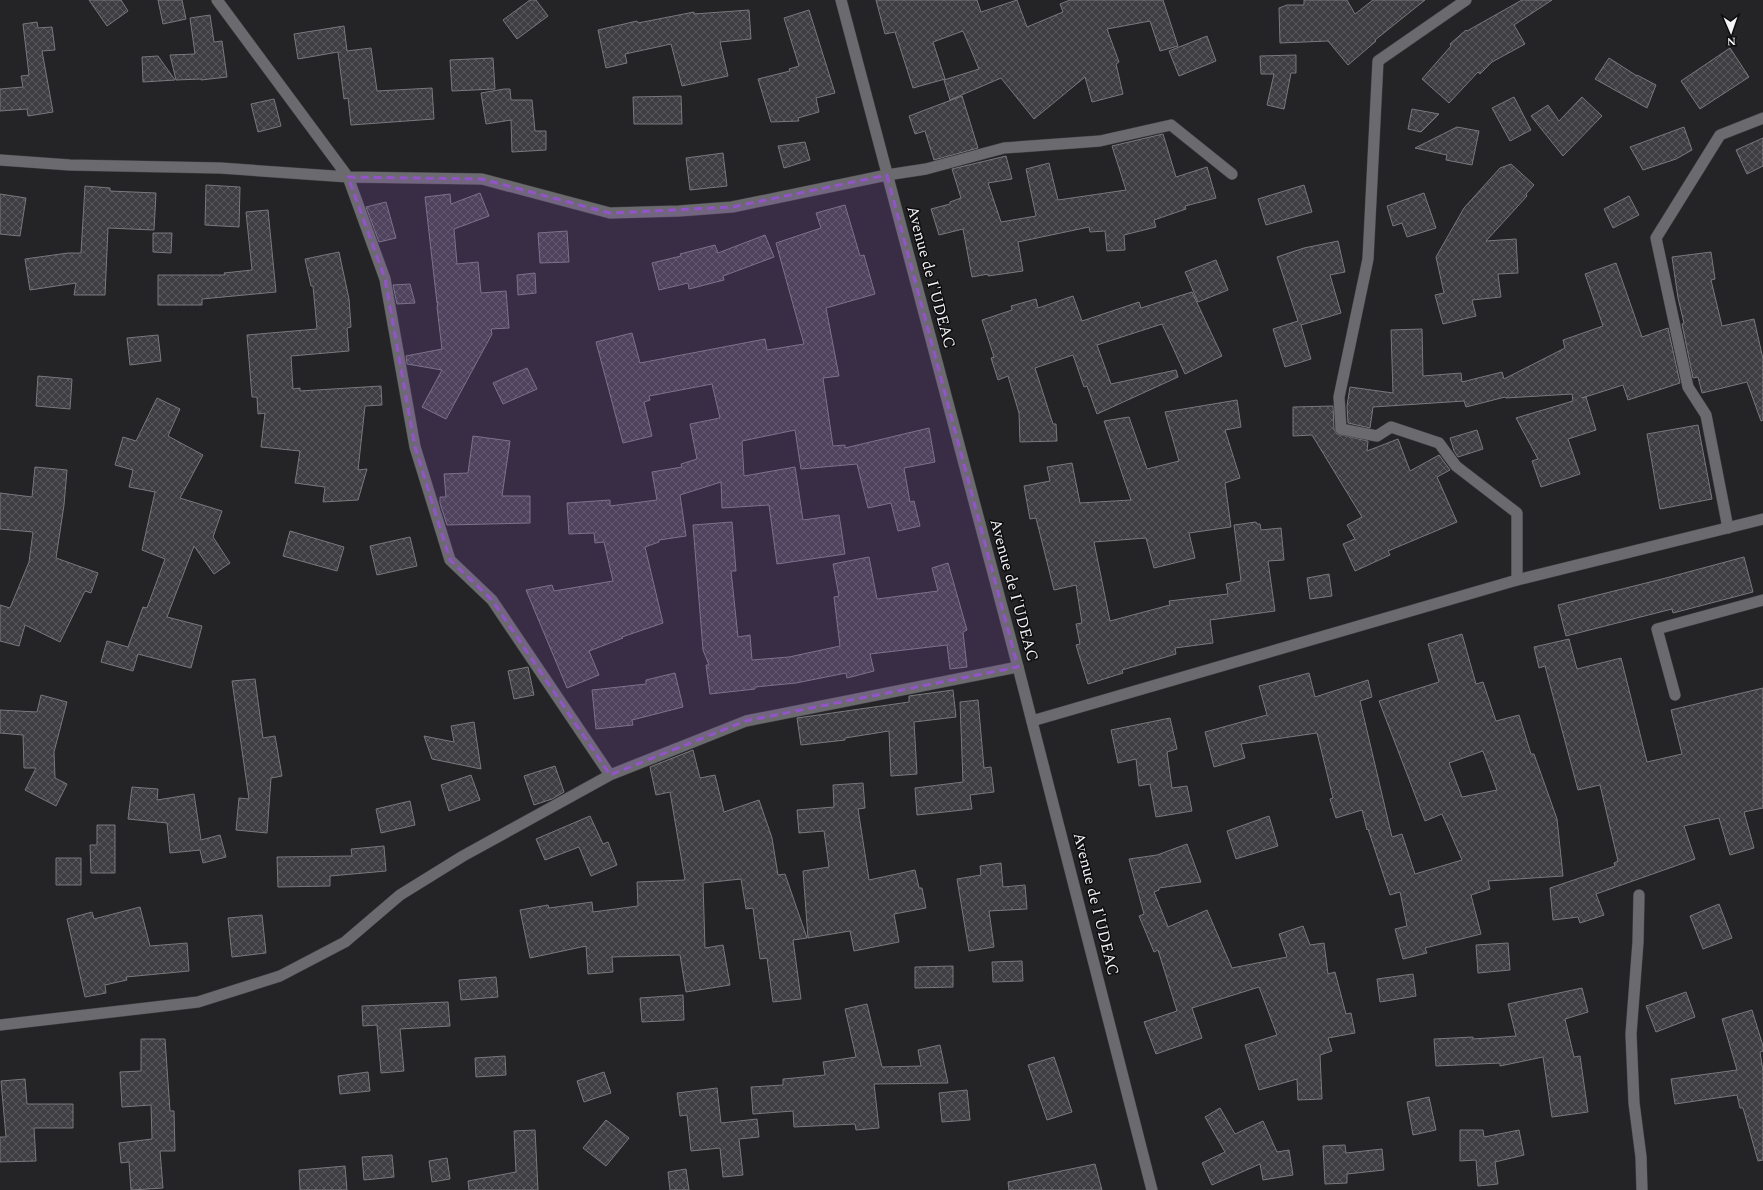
<svg xmlns="http://www.w3.org/2000/svg" width="1763" height="1190" font-family="Spectral,serif">
<defs>
<pattern id="building-cross-hatch" width="8" height="8" patternUnits="userSpaceOnUse"><rect width="8" height="8" fill="#3e3e42"/><path d="M0 0l8 8M0 8l8-8" fill="none" stroke="#5a5a5e"/></pattern>
</defs>
<rect width="100%" height="100%" fill="#242326"/>
<path fill="url(#building-cross-hatch)" stroke="#78797d" fill-rule="evenodd" d="M 89,0 L 121,0 L 128,11 L 107,26 Z
M 158,0 L 182,0 L 186,19 L 163,24 Z
M 530,0 L 536,0 L 548,16 L 517,39 L 503,20 Z
M 876,0 L 977,0 L 981,12 L 1017,0 L 1027,27 L 1063,12 L 1060,4 L 1070,0 L 1163,0 L 1178,46 L 1160,51 L 1150,21 L 1107,29 L 1119,62 L 1116,64 L 1123,94 L 1092,102 L 1085,77 L 1034,119 L 1001,78 L 950,100 L 944,80 L 979,69 L 963,31 L 933,42 L 945,79 L 913,88 L 895,32 L 885,34 Z
M 1304,0 L 1347,0 L 1355,14 L 1373,0 L 1425,0 L 1375,40 L 1376,41 L 1348,65 L 1328,41 L 1280,43 L 1279,8 L 1287,5 L 1304,5 Z
M 1522,0 L 1552,0 L 1514,25 L 1525,44 L 1492,62 L 1480,74 L 1478,72 L 1449,103 L 1422,79 L 1451,46 L 1450,44 L 1466,30 L 1467,31 Z
M 749,10 L 751,39 L 720,42 L 728,76 L 682,86 L 671,44 L 625,54 L 627,63 L 606,68 L 598,30 L 637,21 L 638,23 L 694,12 L 694,14 Z
M 809,10 L 835,93 L 816,98 L 819,112 L 798,118 L 799,121 L 771,122 L 758,79 L 790,71 L 789,69 L 799,66 L 784,18 Z
M 210,15 L 214,42 L 222,41 L 227,77 L 201,80 L 201,79 L 176,80 L 170,55 L 195,54 L 190,18 Z
M 37,22 L 38,28 L 52,27 L 55,50 L 42,51 L 53,112 L 28,116 L 27,109 L 0,111 L 0,89 L 23,87 L 21,76 L 29,75 L 23,24 Z
M 344,26 L 347,51 L 371,48 L 377,91 L 432,88 L 434,119 L 351,125 L 348,98 L 344,99 L 338,52 L 298,59 L 294,34 Z
M 1207,36 L 1216,61 L 1179,76 L 1169,51 Z
M 1730,48 L 1749,77 L 1700,109 L 1681,81 Z
M 1296,55 L 1296,73 L 1291,73 L 1284,109 L 1267,105 L 1274,74 L 1261,74 L 1260,56 Z
M 158,56 L 175,80 L 143,82 L 142,57 Z
M 493,58 L 495,89 L 452,91 L 450,60 Z
M 1609,58 L 1637,76 L 1637,75 L 1656,85 L 1647,108 L 1595,79 Z
M 504,89 L 510,89 L 511,100 L 532,100 L 535,131 L 546,131 L 546,150 L 512,152 L 511,120 L 486,124 L 481,93 Z
M 681,96 L 682,124 L 634,124 L 633,97 Z
M 962,96 L 978,148 L 934,160 L 925,131 L 915,134 L 909,116 Z
M 1514,97 L 1531,130 L 1510,141 L 1492,108 Z
M 1582,97 L 1602,116 L 1563,156 L 1531,116 L 1548,105 L 1559,121 Z
M 274,99 L 281,126 L 258,132 L 251,104 Z
M 1412,109 L 1439,114 L 1421,132 L 1408,129 Z
M 1457,127 L 1479,131 L 1472,165 L 1446,160 L 1447,155 L 1415,148 Z
M 1684,127 L 1692,150 L 1676,159 L 1643,170 L 1630,147 Z
M 1163,134 L 1176,177 L 1207,167 L 1216,198 L 1185,206 L 1186,209 L 1154,220 L 1156,227 L 1124,235 L 1125,250 L 1107,251 L 1105,231 L 1090,232 L 1089,227 L 1018,242 L 1023,271 L 988,276 L 988,274 L 972,277 L 963,229 L 939,235 L 931,209 L 950,204 L 950,202 L 961,198 L 952,169 L 1006,156 L 1012,179 L 988,183 L 1001,222 L 1036,216 L 1026,169 L 1049,163 L 1058,200 L 1126,190 L 1112,146 Z
M 1763,138 L 1763,166 L 1747,174 L 1736,150 Z
M 805,142 L 810,160 L 784,168 L 778,146 Z
M 723,153 L 727,186 L 690,190 L 686,158 Z
M 1511,164 L 1534,185 L 1526,194 L 1527,196 L 1486,241 L 1516,239 L 1518,273 L 1498,274 L 1501,297 L 1472,300 L 1476,316 L 1443,324 L 1435,295 L 1444,293 L 1436,257 L 1464,208 L 1500,168 Z
M 206,185 L 240,187 L 239,227 L 205,225 Z
M 1304,185 L 1312,212 L 1266,225 L 1258,199 Z
M 85,186 L 110,188 L 110,191 L 156,193 L 154,230 L 108,228 L 105,295 L 74,295 L 76,283 L 30,290 L 25,259 L 68,253 L 81,253 Z
M 480,193 L 489,216 L 454,229 L 457,264 L 478,262 L 481,293 L 506,291 L 509,328 L 491,329 L 492,334 L 446,419 L 422,407 L 442,370 L 407,364 L 406,356 L 442,349 L 437,307 L 438,302 L 437,303 L 425,197 L 450,194 L 451,204 Z
M 1424,193 L 1436,228 L 1407,237 L 1402,223 L 1393,226 L 1387,206 Z
M 0,194 L 26,198 L 20,236 L 0,234 Z
M 1629,196 L 1639,215 L 1613,228 L 1604,209 Z
M 386,202 L 396,238 L 379,242 L 366,207 Z
M 845,205 L 860,256 L 864,255 L 875,294 L 826,308 L 839,376 L 823,378 L 833,446 L 845,445 L 845,448 L 929,428 L 935,462 L 904,468 L 910,502 L 914,501 L 920,526 L 898,531 L 891,503 L 868,508 L 857,464 L 801,469 L 795,430 L 742,441 L 744,476 L 795,467 L 803,520 L 839,515 L 845,554 L 777,564 L 769,505 L 722,508 L 721,482 L 680,495 L 686,536 L 659,540 L 659,542 L 645,547 L 663,623 L 622,637 L 623,638 L 589,651 L 599,675 L 567,688 L 526,590 L 552,585 L 554,591 L 613,581 L 604,542 L 595,543 L 594,533 L 569,534 L 567,503 L 610,500 L 610,506 L 657,500 L 652,472 L 682,467 L 681,464 L 697,459 L 690,424 L 720,418 L 712,384 L 649,396 L 650,400 L 644,402 L 652,436 L 623,443 L 596,342 L 632,333 L 640,363 L 765,339 L 767,350 L 804,344 L 776,243 L 821,228 L 816,213 Z
M 268,210 L 276,292 L 202,299 L 202,305 L 158,305 L 158,275 L 225,275 L 224,273 L 252,270 L 246,212 Z
M 567,231 L 569,262 L 540,263 L 538,233 Z
M 153,233 L 172,233 L 171,253 L 153,252 Z
M 765,235 L 774,257 L 723,276 L 724,280 L 689,289 L 688,283 L 659,290 L 652,263 L 681,256 L 680,254 L 715,245 L 718,253 Z
M 1338,241 L 1345,272 L 1330,275 L 1341,313 L 1301,325 L 1311,359 L 1285,367 L 1273,329 L 1298,321 L 1277,257 L 1304,248 Z
M 339,252 L 349,299 L 351,327 L 347,328 L 349,351 L 291,356 L 293,389 L 300,388 L 300,391 L 381,386 L 382,405 L 365,406 L 358,470 L 367,469 L 358,500 L 323,502 L 325,487 L 295,483 L 300,451 L 261,447 L 265,413 L 258,414 L 257,397 L 252,397 L 247,335 L 317,329 L 313,286 L 311,286 L 305,259 Z
M 1711,252 L 1715,279 L 1711,280 L 1722,326 L 1754,319 L 1763,359 L 1763,420 L 1761,421 L 1747,382 L 1702,393 L 1698,377 L 1693,378 L 1682,324 L 1684,323 L 1678,298 L 1672,257 Z
M 1216,260 L 1228,290 L 1198,302 L 1185,272 Z
M 1616,263 L 1642,337 L 1668,328 L 1680,383 L 1628,400 L 1623,385 L 1582,398 L 1586,397 L 1596,430 L 1568,439 L 1580,474 L 1541,487 L 1532,461 L 1538,459 L 1516,418 L 1573,401 L 1572,394 L 1506,398 L 1505,397 L 1466,407 L 1464,401 L 1373,407 L 1370,428 L 1348,423 L 1347,406 L 1350,387 L 1393,393 L 1391,330 L 1422,329 L 1423,376 L 1461,373 L 1462,382 L 1502,372 L 1504,379 L 1565,348 L 1563,340 L 1603,326 L 1585,274 Z
M 535,273 L 536,293 L 518,295 L 517,275 Z
M 410,284 L 415,303 L 397,304 L 393,285 Z
M 1192,292 L 1222,356 L 1185,374 L 1162,324 L 1097,345 L 1111,384 L 1176,370 L 1178,377 L 1097,414 L 1087,386 L 1084,387 L 1073,355 L 1035,368 L 1053,424 L 1056,424 L 1057,441 L 1020,442 L 1019,413 L 1008,376 L 998,380 L 991,358 L 994,357 L 982,320 L 1012,310 L 1011,306 L 1036,299 L 1038,308 L 1073,296 L 1082,321 L 1139,302 L 1141,308 Z
M 158,335 L 161,361 L 130,365 L 127,338 Z
M 527,368 L 537,389 L 503,404 L 493,383 Z
M 38,376 L 72,379 L 70,409 L 36,406 Z
M 157,398 L 180,409 L 168,436 L 203,455 L 180,498 L 222,511 L 213,537 L 230,563 L 214,574 L 194,546 L 167,617 L 202,626 L 191,668 L 138,654 L 133,671 L 101,662 L 107,641 L 128,647 L 143,607 L 147,608 L 165,559 L 142,550 L 155,492 L 129,487 L 133,470 L 115,465 L 123,437 L 136,441 Z
M 1237,400 L 1241,427 L 1225,430 L 1240,478 L 1225,483 L 1231,527 L 1189,533 L 1195,558 L 1154,568 L 1146,538 L 1094,542 L 1110,621 L 1170,605 L 1169,601 L 1228,594 L 1226,584 L 1241,581 L 1234,525 L 1256,522 L 1257,524 L 1260,524 L 1261,530 L 1281,528 L 1284,560 L 1268,561 L 1275,611 L 1210,620 L 1213,643 L 1175,648 L 1176,654 L 1122,670 L 1123,673 L 1088,684 L 1076,645 L 1080,644 L 1076,624 L 1082,623 L 1076,585 L 1054,590 L 1036,518 L 1030,519 L 1024,486 L 1050,481 L 1047,467 L 1072,463 L 1080,503 L 1131,500 L 1104,421 L 1129,417 L 1147,469 L 1179,461 L 1165,412 Z
M 1333,406 L 1334,429 L 1337,434 L 1368,441 L 1367,451 L 1398,439 L 1410,471 L 1439,455 L 1450,470 L 1437,477 L 1457,522 L 1388,551 L 1390,555 L 1355,571 L 1343,544 L 1355,539 L 1347,525 L 1362,517 L 1312,435 L 1293,436 L 1293,407 Z
M 1698,425 L 1712,499 L 1660,509 L 1647,434 Z
M 1477,430 L 1483,449 L 1458,457 L 1454,451 L 1450,438 Z
M 473,436 L 510,441 L 502,496 L 530,496 L 530,523 L 447,525 L 440,503 L 440,497 L 446,497 L 444,474 L 468,473 Z
M 35,467 L 67,470 L 64,505 L 56,558 L 98,573 L 91,593 L 85,591 L 60,642 L 25,625 L 19,646 L 0,641 L 0,605 L 10,608 L 29,562 L 33,532 L 0,529 L 0,493 L 32,497 Z
M 732,522 L 736,571 L 731,571 L 738,637 L 750,635 L 752,660 L 789,657 L 840,646 L 834,597 L 839,596 L 833,564 L 869,557 L 877,599 L 938,591 L 932,568 L 948,563 L 967,630 L 963,632 L 967,667 L 950,669 L 947,645 L 870,654 L 874,671 L 847,678 L 846,673 L 796,683 L 755,687 L 755,689 L 710,694 L 706,665 L 709,665 L 703,650 L 693,525 Z
M 290,531 L 344,547 L 337,571 L 283,556 Z
M 410,537 L 417,566 L 377,575 L 370,546 Z
M 1744,557 L 1753,592 L 1673,613 L 1672,609 L 1566,636 L 1558,605 L 1662,579 Z
M 1329,574 L 1332,596 L 1310,599 L 1307,578 Z
M 1462,634 L 1476,684 L 1483,682 L 1496,721 L 1519,715 L 1531,754 L 1534,754 L 1557,819 L 1563,876 L 1488,881 L 1490,889 L 1471,895 L 1481,934 L 1425,948 L 1427,953 L 1403,959 L 1395,929 L 1407,926 L 1400,892 L 1390,895 L 1368,829 L 1367,830 L 1362,810 L 1336,818 L 1330,799 L 1333,798 L 1317,733 L 1241,744 L 1245,758 L 1214,767 L 1205,732 L 1267,715 L 1259,686 L 1309,673 L 1315,697 L 1368,680 L 1372,697 L 1360,701 L 1392,837 L 1402,834 L 1415,874 L 1462,860 L 1442,814 L 1425,821 L 1379,701 L 1439,682 L 1428,644 ZM 1483,751 L 1497,790 L 1462,797 L 1449,763 Z
M 1569,639 L 1577,669 L 1621,658 L 1647,762 L 1682,754 L 1671,710 L 1763,688 L 1763,808 L 1744,812 L 1754,848 L 1730,855 L 1719,818 L 1684,826 L 1695,859 L 1596,894 L 1604,915 L 1580,923 L 1578,917 L 1553,920 L 1550,888 L 1615,866 L 1614,863 L 1618,861 L 1600,785 L 1578,790 L 1545,666 L 1539,668 L 1534,647 Z
M 528,667 L 534,695 L 514,699 L 508,671 Z
M 675,673 L 683,707 L 632,720 L 633,725 L 596,729 L 592,690 L 646,684 L 646,680 Z
M 255,679 L 263,738 L 275,736 L 282,776 L 271,778 L 267,833 L 236,830 L 239,798 L 249,799 L 232,681 Z
M 953,690 L 956,717 L 914,722 L 917,774 L 891,776 L 889,731 L 845,738 L 845,740 L 801,745 L 797,718 L 909,702 L 909,696 Z
M 41,695 L 67,702 L 54,752 L 55,778 L 67,784 L 56,806 L 25,790 L 36,768 L 24,768 L 23,735 L 0,733 L 0,710 L 37,712 Z
M 978,700 L 984,768 L 991,767 L 994,792 L 970,795 L 972,809 L 917,815 L 915,788 L 963,782 L 960,702 Z
M 1170,718 L 1177,749 L 1167,752 L 1172,788 L 1187,786 L 1192,811 L 1156,817 L 1150,784 L 1139,786 L 1136,759 L 1118,763 L 1111,730 Z
M 474,722 L 481,769 L 432,759 L 424,736 L 454,742 L 451,726 Z
M 693,750 L 700,778 L 715,775 L 724,812 L 759,800 L 772,838 L 778,875 L 785,874 L 807,938 L 793,940 L 801,999 L 773,1002 L 767,958 L 760,959 L 753,908 L 746,909 L 741,879 L 703,883 L 705,948 L 723,945 L 730,985 L 686,992 L 680,955 L 612,957 L 613,972 L 588,974 L 586,946 L 530,958 L 520,910 L 548,905 L 549,908 L 592,902 L 593,912 L 638,906 L 637,882 L 685,880 L 670,792 L 656,795 L 650,767 Z
M 555,766 L 564,792 L 552,799 L 534,805 L 524,776 Z
M 471,775 L 480,800 L 449,811 L 441,785 Z
M 863,783 L 865,808 L 858,809 L 869,880 L 915,870 L 919,888 L 922,888 L 926,908 L 894,914 L 899,942 L 854,951 L 850,931 L 808,938 L 803,871 L 829,867 L 824,831 L 799,833 L 797,810 L 834,807 L 833,785 Z
M 132,787 L 158,789 L 157,800 L 194,794 L 201,840 L 220,835 L 226,857 L 203,863 L 200,850 L 170,853 L 167,823 L 128,819 Z
M 410,801 L 415,825 L 381,833 L 376,809 Z
M 590,816 L 603,844 L 608,842 L 617,865 L 591,876 L 579,847 L 545,860 L 536,839 Z
M 1269,816 L 1278,846 L 1236,859 L 1227,831 Z
M 97,825 L 115,825 L 115,873 L 91,873 L 90,845 L 97,845 Z
M 1187,844 L 1201,882 L 1159,888 L 1159,890 L 1154,892 L 1168,927 L 1207,910 L 1232,968 L 1287,957 L 1279,934 L 1303,926 L 1310,945 L 1324,943 L 1328,974 L 1335,972 L 1346,1014 L 1351,1013 L 1355,1033 L 1328,1038 L 1332,1051 L 1320,1055 L 1322,1099 L 1298,1100 L 1297,1079 L 1259,1090 L 1245,1045 L 1277,1035 L 1259,987 L 1192,1008 L 1202,1038 L 1156,1054 L 1144,1022 L 1177,1011 L 1158,950 L 1154,952 L 1139,916 L 1144,914 L 1129,859 L 1157,855 Z
M 384,846 L 386,871 L 330,876 L 330,886 L 278,887 L 277,857 L 352,856 L 351,849 Z
M 56,858 L 81,858 L 81,885 L 56,885 Z
M 1001,863 L 1003,887 L 1025,885 L 1027,909 L 989,911 L 994,947 L 969,951 L 957,879 L 981,875 L 980,866 Z
M 1719,904 L 1732,938 L 1703,949 L 1690,916 Z
M 140,907 L 150,946 L 187,943 L 189,971 L 126,977 L 127,980 L 105,985 L 106,993 L 85,997 L 67,919 L 92,912 L 94,919 Z
M 262,915 L 266,953 L 232,957 L 228,918 Z
M 1508,943 L 1510,970 L 1478,973 L 1476,945 Z
M 1022,961 L 1023,981 L 993,982 L 992,962 Z
M 953,966 L 953,987 L 915,988 L 915,967 Z
M 1413,974 L 1416,996 L 1380,1002 L 1377,979 Z
M 496,977 L 498,997 L 461,1000 L 459,980 Z
M 1582,988 L 1588,1012 L 1565,1019 L 1574,1057 L 1580,1056 L 1588,1112 L 1552,1117 L 1543,1057 L 1500,1066 L 1500,1063 L 1436,1066 L 1434,1039 L 1473,1037 L 1473,1039 L 1516,1036 L 1508,1004 Z
M 1686,992 L 1695,1017 L 1656,1032 L 1646,1006 Z
M 683,995 L 684,1020 L 642,1022 L 640,998 Z
M 448,1002 L 450,1026 L 400,1029 L 404,1071 L 381,1073 L 377,1025 L 363,1026 L 362,1006 Z
M 867,1004 L 882,1067 L 921,1066 L 918,1050 L 940,1045 L 948,1083 L 874,1084 L 879,1128 L 856,1130 L 855,1124 L 794,1127 L 793,1111 L 753,1114 L 751,1087 L 783,1085 L 783,1079 L 825,1075 L 823,1062 L 856,1057 L 845,1009 Z
M 1752,1010 L 1763,1046 L 1763,1051 L 1760,1052 L 1763,1071 L 1763,1160 L 1758,1161 L 1743,1108 L 1740,1108 L 1737,1095 L 1675,1104 L 1671,1079 L 1737,1070 L 1722,1019 Z
M 141,1039 L 165,1039 L 170,1111 L 174,1111 L 175,1151 L 160,1151 L 163,1188 L 131,1190 L 129,1162 L 121,1163 L 119,1143 L 152,1139 L 151,1105 L 122,1107 L 120,1072 L 141,1071 Z
M 505,1056 L 506,1075 L 476,1077 L 475,1058 Z
M 1054,1057 L 1072,1112 L 1047,1120 L 1028,1065 Z
M 368,1072 L 370,1091 L 340,1094 L 338,1076 Z
M 604,1072 L 611,1093 L 584,1102 L 577,1081 Z
M 25,1079 L 27,1104 L 73,1104 L 73,1128 L 34,1128 L 36,1161 L 0,1162 L 0,1137 L 6,1137 L 1,1081 Z
M 717,1088 L 721,1123 L 757,1119 L 759,1137 L 739,1139 L 743,1175 L 723,1177 L 720,1148 L 691,1151 L 687,1115 L 680,1116 L 677,1093 Z
M 967,1090 L 970,1120 L 942,1122 L 939,1093 Z
M 1429,1097 L 1436,1130 L 1413,1135 L 1407,1102 Z
M 1220,1108 L 1235,1134 L 1263,1121 L 1277,1152 L 1289,1150 L 1293,1175 L 1263,1180 L 1260,1164 L 1212,1185 L 1202,1163 L 1225,1152 L 1205,1117 Z
M 606,1120 L 629,1138 L 606,1166 L 583,1148 Z
M 535,1130 L 538,1190 L 469,1190 L 468,1181 L 516,1172 L 514,1131 Z
M 1460,1130 L 1483,1130 L 1484,1137 L 1519,1130 L 1524,1155 L 1495,1162 L 1498,1184 L 1478,1186 L 1476,1160 L 1460,1161 Z
M 1345,1145 L 1346,1153 L 1382,1149 L 1384,1170 L 1347,1174 L 1347,1183 L 1325,1184 L 1323,1146 Z
M 392,1155 L 394,1177 L 364,1180 L 362,1157 Z
M 447,1158 L 450,1179 L 432,1182 L 429,1161 Z
M 1095,1164 L 1102,1190 L 1009,1190 L 1008,1182 Z
M 345,1166 L 347,1190 L 300,1190 L 299,1170 Z
M 686,1169 L 689,1190 L 670,1190 L 668,1172 Z"/>
<g fill="none" stroke-linecap="round" stroke-linejoin="round">
<defs>
<path id="service" d="M 1466,0 L 1378,61 L 1368,259 L 1339,397 L 1341,429 L 1377,436 L 1391,427 L 1439,443 L 1456,466 L 1517,513 L 1517,580
M 887,175 L 926,169 L 1004,148 L 1100,141 L 1171,125 L 1232,174
M 1728,528 L 1706,415 L 1688,387 L 1656,238 L 1720,135 L 1763,118
M 1675,695 L 1657,629 L 1763,600"/>
<path id="minor" d="M 217,0 L 348,177 L 385,279 L 415,447 L 450,560 L 492,600 L 610,775
M 0,160 L 70,165 L 220,168 L 348,177 L 482,179 L 610,213 L 679,211 L 732,207 L 887,175
M 1032,721 L 1517,580 L 1763,519
M 1639,895 L 1638,942 L 1631,1034 L 1634,1103 L 1641,1157 L 1642,1190
M 0,1025 L 198,1002 L 280,976 L 345,942 L 400,895 L 463,856 L 610,775 L 746,721 L 1018,667"/>
<path id="secondary" d="M 841,0 L 1018,667 L 1152,1190"/>
</defs>
<use href="#service" stroke="#403f42" stroke-width="12"/>
<use href="#minor" stroke="#403f42" stroke-width="12"/>
<use href="#secondary" stroke="#403f42" stroke-width="12"/>
<use href="#service" stroke="#6b6a6e" stroke-width="11"/>
<use href="#minor" stroke="#6b6a6e" stroke-width="11"/>
<use href="#secondary" stroke="#6b6a6e" stroke-width="11"/>
</g>
<path fill="#9354ca" fill-opacity="0.2" stroke="#9354ca" stroke-width="3" stroke-dasharray="8 5" stroke-linejoin="round" d="M 887,175 L 1018,667 L 746,721 L 610,775 L 492,600 L 450,560 L 415,447 L 385,279 L 348,177 L 482,179 L 610,213 L 732,207 Z"/>
<g text-anchor="middle" dominant-baseline="central" stroke-width="3" stroke-linejoin="round" paint-order="stroke">
<g font-size="16" fill="#f4f3f5" stroke="#0d0c0e">
<text transform="translate(931 277) rotate(75)">Avenue de I'UDEAC</text>
<text transform="translate(1014 590) rotate(75)">Avenue de I'UDEAC</text>
<text transform="translate(1096 904) rotate(76)">Avenue de I'UDEAC</text>
</g>
</g>
<g transform="translate(1731 32) rotate(178)" stroke="#0d0c0e" stroke-width="3" paint-order="stroke">
<path d="M0-3L7 15L0 10L-7 15Z" fill="#f4f3f5"/>
<text y="-6" font-size="11" font-weight="bold" text-anchor="middle" fill="#f4f3f5">N</text>
</g>
</svg>
